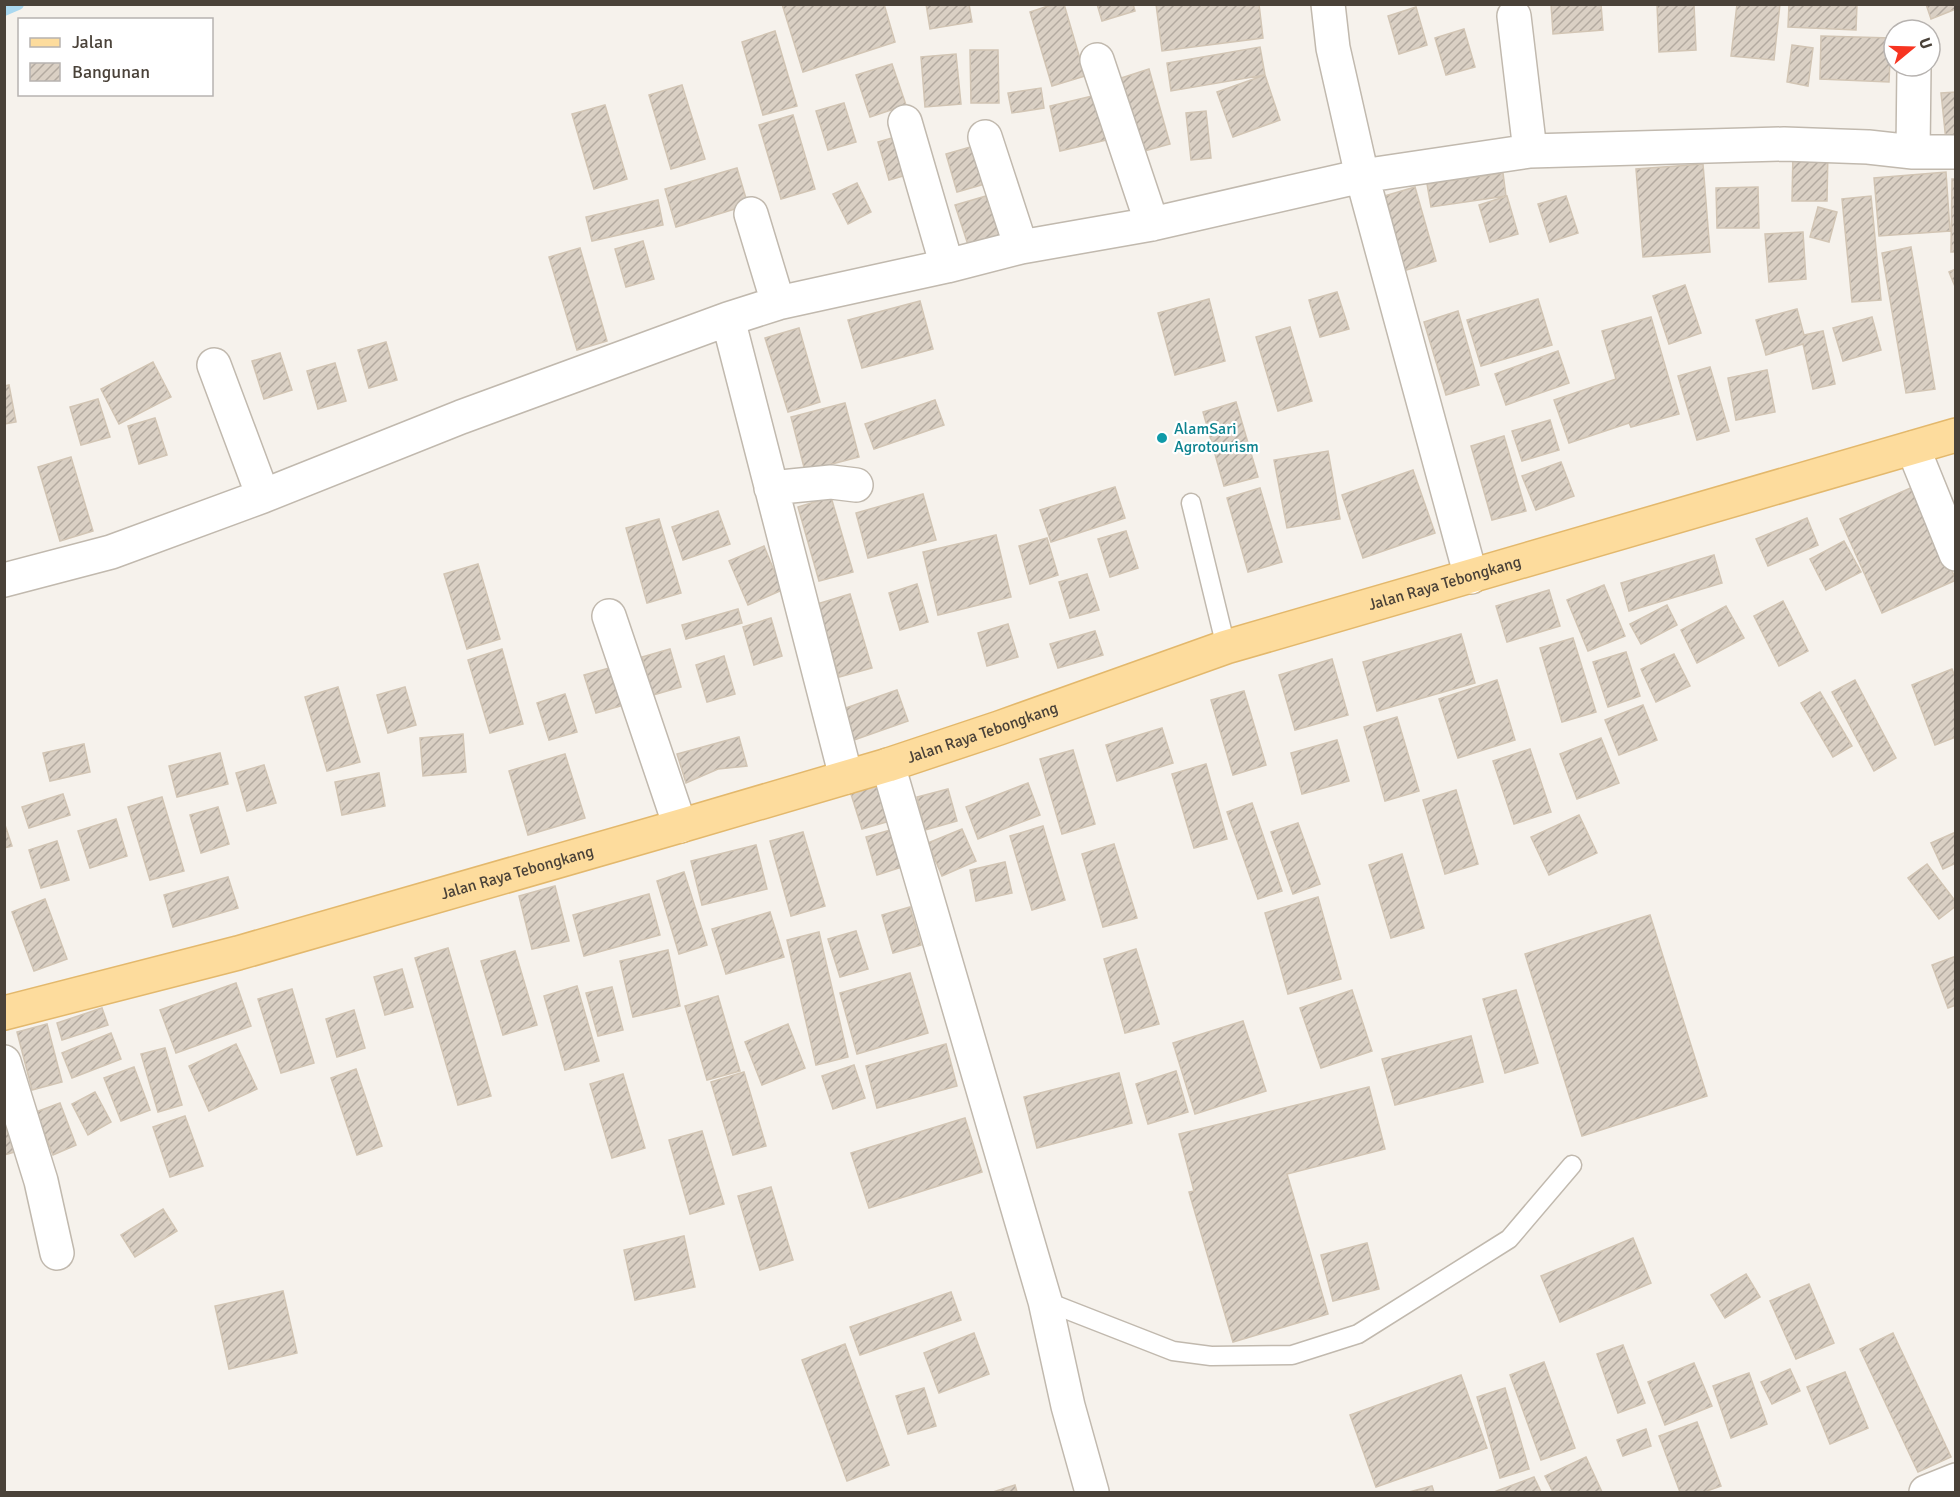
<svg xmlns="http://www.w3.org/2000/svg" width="1960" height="1497" font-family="Signika,sans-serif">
<defs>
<pattern id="building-hatch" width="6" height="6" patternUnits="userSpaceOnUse" patternTransform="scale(1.5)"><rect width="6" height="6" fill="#dad0c4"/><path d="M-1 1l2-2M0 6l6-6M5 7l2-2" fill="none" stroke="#b3aaa0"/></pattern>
</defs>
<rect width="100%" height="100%" fill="#f6f2ec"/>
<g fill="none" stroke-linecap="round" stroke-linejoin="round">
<path stroke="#aad8f0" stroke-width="12" d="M 4,10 L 18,4"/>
</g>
<path fill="url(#building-hatch)" stroke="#d2c5b4" stroke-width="1.5" d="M 782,4 L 884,4 L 895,42 L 803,72 Z
M 926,4 L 969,4 L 972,22 L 930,29 Z
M 1054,4 L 1064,4 L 1085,76 L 1052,86 L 1030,12 Z
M 1097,4 L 1133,4 L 1135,11 L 1102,21 Z
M 1156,4 L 1259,4 L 1263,38 L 1162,51 Z
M 1551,4 L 1601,4 L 1603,30 L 1553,34 Z
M 1657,4 L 1694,4 L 1696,50 L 1659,52 Z
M 1737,4 L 1780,4 L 1774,60 L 1731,56 Z
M 1789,4 L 1857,4 L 1856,30 L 1788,27 Z
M 1926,4 L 1956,4 L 1956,9 L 1931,19 Z
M 1416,7 L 1427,45 L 1399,54 L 1388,16 Z
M 1464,29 L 1475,67 L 1446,75 L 1435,38 Z
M 775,31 L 797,106 L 763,115 L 742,42 Z
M 1821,36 L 1891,38 L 1889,82 L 1820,79 Z
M 1792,45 L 1813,48 L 1808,86 L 1787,82 Z
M 1260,47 L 1265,75 L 1171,91 L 1167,63 Z
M 970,50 L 998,50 L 999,103 L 971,103 Z
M 956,54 L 961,104 L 925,107 L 921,57 Z
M 892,64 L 906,105 L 870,117 L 856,75 Z
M 1149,69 L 1170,144 L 1137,153 L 1115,80 Z
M 1265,75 L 1280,120 L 1233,137 L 1217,92 Z
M 682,85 L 705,159 L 671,169 L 649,95 Z
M 1041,88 L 1044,108 L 1012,113 L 1008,93 Z
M 1956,92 L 1956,140 L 1946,141 L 1941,93 Z
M 1101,94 L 1111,139 L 1060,151 L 1050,106 Z
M 844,103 L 856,142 L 828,150 L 816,111 Z
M 605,105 L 627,179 L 594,189 L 572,114 Z
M 1206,111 L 1211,158 L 1191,160 L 1186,113 Z
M 793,115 L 815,189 L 781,199 L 759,125 Z
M 906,134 L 917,172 L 889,180 L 878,142 Z
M 974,146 L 985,184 L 957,192 L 946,154 Z
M 1793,150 L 1828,150 L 1827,201 L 1792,201 Z
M 1703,164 L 1710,252 L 1643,257 L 1636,169 Z
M 737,168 L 748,205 L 676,227 L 665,189 Z
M 1946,172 L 1950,231 L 1879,236 L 1874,178 Z
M 1503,173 L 1506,196 L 1431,207 L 1427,184 Z
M 1952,179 L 1956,179 L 1956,252 L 1951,252 Z
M 857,183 L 871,212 L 848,224 L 833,194 Z
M 1415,187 L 1436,261 L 1403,271 L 1381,197 Z
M 1758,187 L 1759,228 L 1717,228 L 1716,188 Z
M 986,196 L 1001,236 L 970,251 L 955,205 Z
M 1507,196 L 1518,234 L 1490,242 L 1479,205 Z
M 1566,196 L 1578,233 L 1550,242 L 1538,204 Z
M 1871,196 L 1881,300 L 1852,302 L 1842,199 Z
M 658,200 L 663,225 L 592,241 L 586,217 Z
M 1818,207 L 1837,212 L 1829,242 L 1810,237 Z
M 1803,232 L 1806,279 L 1769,282 L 1765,234 Z
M 643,241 L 654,279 L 626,287 L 615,249 Z
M 1911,247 L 1935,389 L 1906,393 L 1882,253 Z
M 580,248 L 607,341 L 577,350 L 549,257 Z
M 1956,269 L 1956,289 L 1949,272 Z
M 1685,285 L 1701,333 L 1669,344 L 1653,296 Z
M 1337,292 L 1349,329 L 1320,337 L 1309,300 Z
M 1209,299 L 1225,361 L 1175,375 L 1158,313 Z
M 1538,299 L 1552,345 L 1481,366 L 1467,320 Z
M 920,301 L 933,349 L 862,368 L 848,320 Z
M 1797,309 L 1804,335 L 1823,331 L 1835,384 L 1813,389 L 1803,344 L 1766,355 L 1756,320 Z
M 1458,311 L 1479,385 L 1446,395 L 1424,322 Z
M 1651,317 L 1679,414 L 1631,427 L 1629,423 L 1569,443 L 1554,400 L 1616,379 L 1602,331 Z
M 1872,317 L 1881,350 L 1843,361 L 1833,328 Z
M 1290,327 L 1312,401 L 1278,411 L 1256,337 Z
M 799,328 L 820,402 L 788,412 L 765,338 Z
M 386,342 L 397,380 L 369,388 L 358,350 Z
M 1558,351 L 1569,383 L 1506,405 L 1495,374 Z
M 280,353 L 292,390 L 264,399 L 252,361 Z
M 153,362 L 171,397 L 119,424 L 101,389 Z
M 335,363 L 346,401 L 318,409 L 307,371 Z
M 1710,367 L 1729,431 L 1697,440 L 1678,376 Z
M 1767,370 L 1775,412 L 1736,420 L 1728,378 Z
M 9,385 L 16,422 L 4,424 L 4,386 Z
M 98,399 L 110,437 L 81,445 L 70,407 Z
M 935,400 L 944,425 L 874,449 L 865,424 Z
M 1236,402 L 1258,477 L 1224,486 L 1203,412 Z
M 845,403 L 859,457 L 805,471 L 791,417 Z
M 155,418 L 167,455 L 139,464 L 128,426 Z
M 1550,420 L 1559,450 L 1522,461 L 1512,431 Z
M 1504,436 L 1526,511 L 1492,520 L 1471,446 Z
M 1328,451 L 1340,519 L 1287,528 L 1274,460 Z
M 71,457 L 93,531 L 60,541 L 38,467 Z
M 1561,462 L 1574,496 L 1536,510 L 1522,476 Z
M 1413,470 L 1435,533 L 1363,558 L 1342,495 Z
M 1915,486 L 1956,580 L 1882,613 L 1840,519 Z
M 1115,487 L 1125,518 L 1051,542 L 1040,510 Z
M 1260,488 L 1282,562 L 1248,572 L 1227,498 Z
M 923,494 L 936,540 L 868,558 L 856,513 Z
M 831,497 L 853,572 L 819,581 L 798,507 Z
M 718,511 L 730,544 L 683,560 L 672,527 Z
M 1807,518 L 1818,545 L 1768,566 L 1756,539 Z
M 659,519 L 681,593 L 647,603 L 626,528 Z
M 1126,531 L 1138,568 L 1110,577 L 1098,539 Z
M 996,535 L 1011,597 L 938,615 L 923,552 Z
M 1047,538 L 1058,575 L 1030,584 L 1019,546 Z
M 1844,541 L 1861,572 L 1826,590 L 1810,559 Z
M 764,546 L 782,590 L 748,605 L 729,561 Z
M 1714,555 L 1722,583 L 1629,611 L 1621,583 Z
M 478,564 L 500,639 L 467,649 L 444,574 Z
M 1087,574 L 1099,610 L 1070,618 L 1059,582 Z
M 917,584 L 928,622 L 900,630 L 889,593 Z
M 1604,585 L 1625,636 L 1588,651 L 1567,600 Z
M 1549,590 L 1560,626 L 1507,642 L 1496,606 Z
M 850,594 L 872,668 L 839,677 L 817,604 Z
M 1783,601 L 1808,651 L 1779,666 L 1754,616 Z
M 1667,605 L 1677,625 L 1641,644 L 1630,624 Z
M 1726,606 L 1744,638 L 1697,663 L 1681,630 Z
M 738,609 L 742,623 L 686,639 L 682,625 Z
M 771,618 L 782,656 L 754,665 L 743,627 Z
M 1008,624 L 1018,657 L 987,666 L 978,633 Z
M 1095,631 L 1103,655 L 1058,668 L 1050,644 Z
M 1461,634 L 1475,683 L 1377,711 L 1363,662 Z
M 1573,638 L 1596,712 L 1562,722 L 1540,648 Z
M 502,649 L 523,724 L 490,733 L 468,660 Z
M 670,649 L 681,687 L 653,695 L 642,657 Z
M 1626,652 L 1640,696 L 1608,707 L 1593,662 Z
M 1674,654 L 1690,686 L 1656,702 L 1641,669 Z
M 724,656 L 735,694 L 707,702 L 696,665 Z
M 1332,659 L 1348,715 L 1295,730 L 1279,675 Z
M 613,667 L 624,705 L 596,713 L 584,675 Z
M 1952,669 L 1956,679 L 1956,737 L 1935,745 L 1912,685 Z
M 1497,680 L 1515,740 L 1458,758 L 1439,699 Z
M 1855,680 L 1896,758 L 1874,771 L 1832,692 Z
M 338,687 L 360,762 L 327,771 L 305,697 Z
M 405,687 L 416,725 L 388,733 L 377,695 Z
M 897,690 L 908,721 L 854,740 L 843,709 Z
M 1244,691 L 1266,765 L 1233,775 L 1211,700 Z
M 1820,692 L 1852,746 L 1833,757 L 1801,703 Z
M 565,694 L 577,732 L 549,740 L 537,703 Z
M 1643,705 L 1657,740 L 1619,755 L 1605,720 Z
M 1397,717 L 1419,791 L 1385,801 L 1364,727 Z
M 1162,728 L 1173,763 L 1117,781 L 1106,745 Z
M 463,734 L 466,772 L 423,776 L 420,738 Z
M 739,737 L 747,766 L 718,769 L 686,783 L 677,754 Z
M 1601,738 L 1619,783 L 1577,799 L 1560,754 Z
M 1337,740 L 1349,781 L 1302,794 L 1291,753 Z
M 84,744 L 90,772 L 50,781 L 43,753 Z
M 1530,749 L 1551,812 L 1514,824 L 1493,761 Z
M 1073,750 L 1095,824 L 1062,834 L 1040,759 Z
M 220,753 L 228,784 L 177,797 L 169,766 Z
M 565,754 L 585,818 L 528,835 L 509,771 Z
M 1206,764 L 1227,839 L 1194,848 L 1172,774 Z
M 264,765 L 276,803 L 247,811 L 236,773 Z
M 379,773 L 385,806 L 342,815 L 335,782 Z
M 878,783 L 890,821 L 862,829 L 850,791 Z
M 1028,783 L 1040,815 L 978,839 L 966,807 Z
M 948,789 L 957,821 L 925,830 L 917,797 Z
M 1456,790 L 1478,864 L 1445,874 L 1423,800 Z
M 63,794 L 70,815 L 29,828 L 22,807 Z
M 162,797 L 184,871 L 150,880 L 128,807 Z
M 1252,803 L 1282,891 L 1258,899 L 1227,812 Z
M 218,807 L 229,844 L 201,853 L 190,815 Z
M 1579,815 L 1597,853 L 1549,875 L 1531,837 Z
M 116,819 L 127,856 L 90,868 L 78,831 Z
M 4,822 L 12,846 L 4,848 Z
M 1298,823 L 1320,884 L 1293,894 L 1271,832 Z
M 1043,826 L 1065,900 L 1032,910 L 1010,836 Z
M 894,829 L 905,866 L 877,875 L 866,837 Z
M 962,829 L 976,861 L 942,876 L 928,843 Z
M 803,832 L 825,906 L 791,916 L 770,841 Z
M 1956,832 L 1956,863 L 1943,869 L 1931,843 Z
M 57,841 L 69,880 L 41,888 L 29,850 Z
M 1114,844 L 1137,918 L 1103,927 L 1082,854 Z
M 756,845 L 767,889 L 702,905 L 691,861 Z
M 1402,854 L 1424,928 L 1391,938 L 1369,865 Z
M 1005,862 L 1012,893 L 976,901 L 970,870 Z
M 1927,864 L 1956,902 L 1956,906 L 1939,919 L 1908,878 Z
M 684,872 L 707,945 L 679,954 L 657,881 Z
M 228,877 L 238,908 L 173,927 L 164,895 Z
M 555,886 L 569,941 L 532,949 L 519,896 Z
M 649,894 L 660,935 L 584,956 L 573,915 Z
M 1318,897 L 1341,979 L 1288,994 L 1265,913 Z
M 45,899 L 67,959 L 34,971 L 12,912 Z
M 910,907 L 921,945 L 893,953 L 882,915 Z
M 770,912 L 784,957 L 726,974 L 712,929 Z
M 1650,915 L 1707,1096 L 1582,1136 L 1525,954 Z
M 856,931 L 868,969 L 840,977 L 828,939 Z
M 819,932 L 848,1057 L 816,1065 L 787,940 Z
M 448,948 L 491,1096 L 458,1105 L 415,958 Z
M 1136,949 L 1159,1024 L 1125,1033 L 1104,959 Z
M 668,950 L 680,1006 L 633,1017 L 620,961 Z
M 515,951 L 537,1025 L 503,1035 L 481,961 Z
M 1956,956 L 1956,1005 L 1948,1008 L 1932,965 Z
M 402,969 L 413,1007 L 385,1015 L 374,977 Z
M 910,973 L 928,1033 L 857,1054 L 840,993 Z
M 236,983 L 251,1026 L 176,1053 L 160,1010 Z
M 577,986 L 599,1061 L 565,1070 L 544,996 Z
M 612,987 L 623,1030 L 598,1036 L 586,993 Z
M 292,989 L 314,1063 L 281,1073 L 258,999 Z
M 1352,990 L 1372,1051 L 1321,1068 L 1300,1008 Z
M 1516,990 L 1538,1063 L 1505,1073 L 1483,999 Z
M 718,996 L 740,1071 L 707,1080 L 685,1006 Z
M 102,1008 L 108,1025 L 62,1040 L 57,1023 Z
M 354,1010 L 365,1048 L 337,1057 L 326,1019 Z
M 1243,1021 L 1266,1091 L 1195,1114 L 1173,1043 Z
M 47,1024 L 62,1082 L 32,1090 L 17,1032 Z
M 788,1024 L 805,1068 L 762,1085 L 745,1042 Z
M 111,1033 L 121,1059 L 72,1078 L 62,1053 Z
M 1471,1036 L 1483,1082 L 1395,1105 L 1382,1059 Z
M 236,1044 L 257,1089 L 209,1111 L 189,1066 Z
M 946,1044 L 957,1086 L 877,1108 L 866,1066 Z
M 165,1048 L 182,1105 L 158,1112 L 141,1054 Z
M 854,1065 L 865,1098 L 833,1109 L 822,1076 Z
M 134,1067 L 150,1110 L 121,1121 L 104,1078 Z
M 356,1069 L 382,1146 L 357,1155 L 331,1078 Z
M 1176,1071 L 1188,1112 L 1148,1124 L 1136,1084 Z
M 744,1072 L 766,1146 L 733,1155 L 711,1082 Z
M 1119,1073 L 1132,1123 L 1037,1148 L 1024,1097 Z
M 623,1074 L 645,1148 L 612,1158 L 590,1084 Z
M 1369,1087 L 1385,1149 L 1287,1174 L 1328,1314 L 1233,1342 L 1189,1192 L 1194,1191 L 1179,1134 Z
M 95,1092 L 111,1122 L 88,1135 L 72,1104 Z
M 4,1095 L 29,1148 L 4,1155 Z
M 60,1103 L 76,1145 L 53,1155 L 36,1112 Z
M 185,1116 L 203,1166 L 170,1177 L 153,1127 Z
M 965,1118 L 982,1172 L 869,1208 L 851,1153 Z
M 702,1131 L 724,1204 L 690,1214 L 669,1140 Z
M 771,1187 L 793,1260 L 760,1270 L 738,1196 Z
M 163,1209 L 177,1231 L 135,1257 L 121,1235 Z
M 684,1236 L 695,1287 L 635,1300 L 624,1250 Z
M 1633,1238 L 1651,1283 L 1560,1322 L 1541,1276 Z
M 1367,1243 L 1379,1289 L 1333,1301 L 1321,1255 Z
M 1746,1274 L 1760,1297 L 1725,1318 L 1711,1295 Z
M 1809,1284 L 1834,1343 L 1796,1359 L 1770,1301 Z
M 283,1291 L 297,1353 L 229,1369 L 215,1306 Z
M 951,1292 L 961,1320 L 860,1355 L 850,1327 Z
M 974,1333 L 989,1374 L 939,1393 L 924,1353 Z
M 1893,1333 L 1951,1457 L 1918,1472 L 1860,1349 Z
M 845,1344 L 889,1465 L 847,1481 L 802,1360 Z
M 1623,1345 L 1645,1403 L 1618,1413 L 1597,1354 Z
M 1544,1362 L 1575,1448 L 1541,1460 L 1510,1375 Z
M 1694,1363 L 1712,1406 L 1665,1425 L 1648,1382 Z
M 1790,1369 L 1800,1391 L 1772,1404 L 1761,1382 Z
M 1845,1372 L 1868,1428 L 1830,1444 L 1807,1387 Z
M 1749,1373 L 1767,1424 L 1731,1438 L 1713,1386 Z
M 1461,1375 L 1487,1448 L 1376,1487 L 1350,1415 Z
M 924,1388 L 936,1426 L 908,1434 L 896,1396 Z
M 1505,1388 L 1529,1469 L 1500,1478 L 1477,1397 Z
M 1697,1422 L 1721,1486 L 1704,1492 L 1680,1492 L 1659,1436 Z
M 1646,1429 L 1651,1446 L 1623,1456 L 1617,1440 Z
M 1586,1457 L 1602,1492 L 1553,1492 L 1545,1476 Z
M 1534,1477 L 1541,1492 L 1494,1492 Z
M 1015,1485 L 1017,1492 L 993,1492 Z
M 1432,1486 L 1434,1492 L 1409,1492 Z"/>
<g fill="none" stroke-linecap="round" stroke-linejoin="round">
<defs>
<path id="lane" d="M 1191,503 L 1226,647
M 1045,1301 L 1173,1351 L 1211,1356 L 1292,1355 L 1358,1334 L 1509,1239 L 1572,1165"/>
<path id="street" d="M 1328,4 L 1333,48 L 1362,176 L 1471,577
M 1514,16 L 1530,151
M 1097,60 L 1152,224
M 905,122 L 947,266
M 985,137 L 1021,247
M 1913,152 L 1914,66
M 751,214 L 778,303
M 728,319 L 846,777
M 214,365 L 263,496
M 1913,448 L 1956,554
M 771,488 L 831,482 L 856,485
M 4,580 L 111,552 L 263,496 L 461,417 L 728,319 L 778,303 L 947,266 L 1021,247 L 1152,224 L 1362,176 L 1530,151 L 1784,144 L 1868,147 L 1913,152 L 1956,152
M 609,616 L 680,826
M 888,765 L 1045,1301 L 1068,1406 L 1092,1492
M 4,1062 L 41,1181 L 57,1253
M 1926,1492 L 1956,1480"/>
<g id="primary">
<path id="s1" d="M 4,1013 L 238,953 L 680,826 L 888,765 L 999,728 L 1226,647 L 1956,435"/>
</g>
</defs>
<use href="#lane" stroke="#c1b9ae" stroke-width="21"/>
<use href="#street" stroke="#c1b9ae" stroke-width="36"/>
<use href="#primary" stroke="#e3b86c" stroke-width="36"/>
<use href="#lane" stroke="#fff" stroke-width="18"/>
<use href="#street" stroke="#fff" stroke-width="33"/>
<use href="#primary" stroke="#fddc9d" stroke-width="33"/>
</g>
<circle fill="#0f9aa8" stroke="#fff" stroke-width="2" cx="1162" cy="438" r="6"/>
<g text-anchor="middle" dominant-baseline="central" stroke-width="4.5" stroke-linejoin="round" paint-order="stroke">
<g font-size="16" fill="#0d838f" stroke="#fff" text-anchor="start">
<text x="1174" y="429">AlamSari<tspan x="1174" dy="18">Agrotourism</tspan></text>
</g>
<g font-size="16" fill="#4a4239" stroke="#fff">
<text stroke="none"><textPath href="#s1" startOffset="1504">Jalan Raya Tebongkang</textPath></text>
<text stroke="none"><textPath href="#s1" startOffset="1018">Jalan Raya Tebongkang</textPath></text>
<text stroke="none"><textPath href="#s1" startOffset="532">Jalan Raya Tebongkang</textPath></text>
</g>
</g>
<rect width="1960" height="1497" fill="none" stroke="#4a4239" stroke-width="12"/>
<rect x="18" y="18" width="195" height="78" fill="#ffffff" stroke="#b7b3b0" stroke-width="1.5"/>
<rect x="30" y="38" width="30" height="9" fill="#fddc9d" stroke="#b7b3b0" stroke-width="1.5"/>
<text x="72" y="48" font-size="18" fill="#4a4239">Jalan</text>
<rect x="30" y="63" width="30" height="18" fill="url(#building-hatch)" stroke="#b7b3b0" stroke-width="1.5"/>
<text x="72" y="78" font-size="18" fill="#4a4239">Bangunan</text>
<g transform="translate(1912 48) rotate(71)"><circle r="28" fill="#ffffff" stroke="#b7b3b0" stroke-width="1.5"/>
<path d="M0-4.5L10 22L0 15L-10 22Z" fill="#f73421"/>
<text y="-9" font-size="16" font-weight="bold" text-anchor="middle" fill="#4a4239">U</text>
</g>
</svg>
